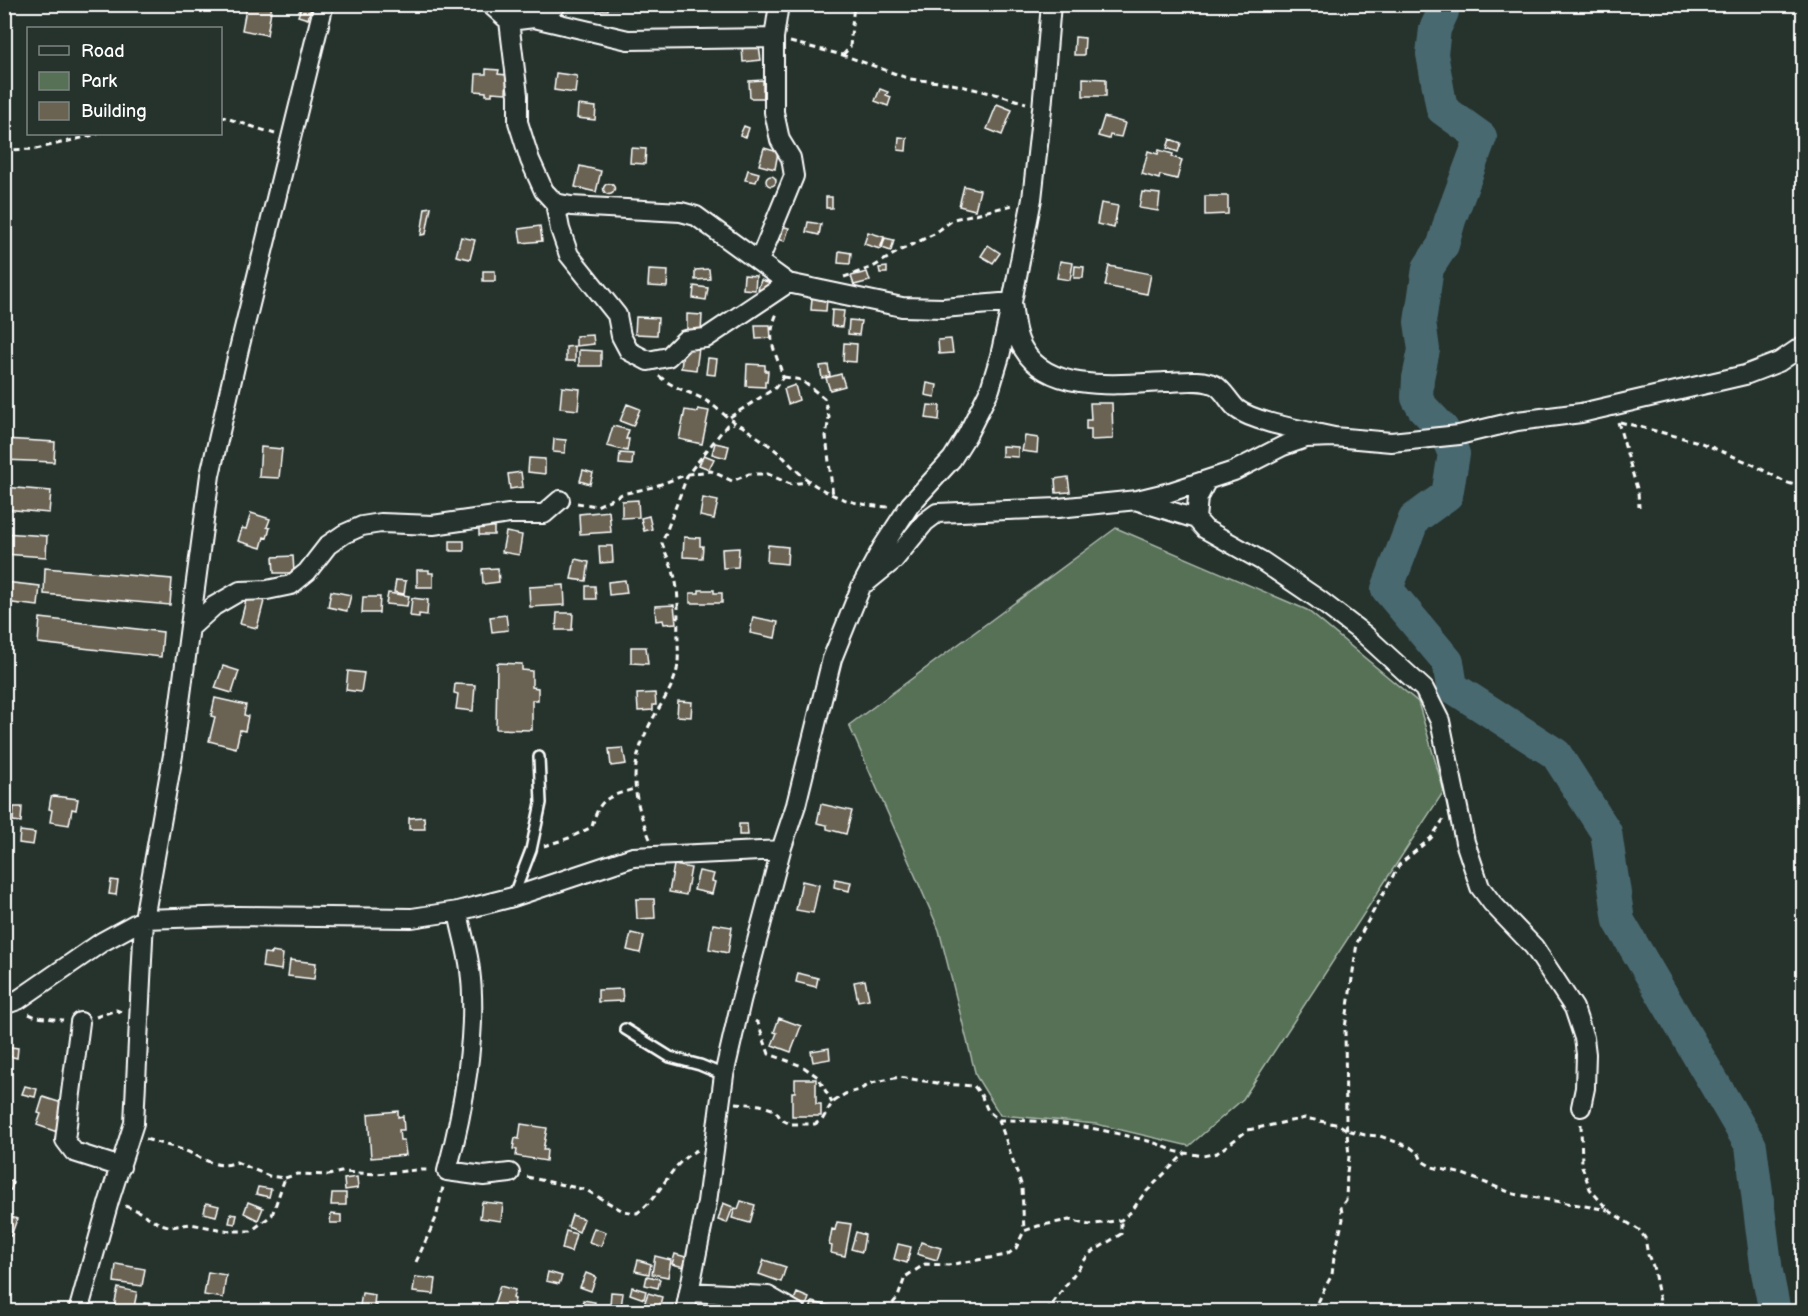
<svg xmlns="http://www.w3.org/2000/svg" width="1808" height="1316" font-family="'Balsamiq Sans',sans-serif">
<rect width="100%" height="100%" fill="#26332d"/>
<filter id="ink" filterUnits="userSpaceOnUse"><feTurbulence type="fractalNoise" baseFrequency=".0167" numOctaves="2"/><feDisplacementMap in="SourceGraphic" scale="12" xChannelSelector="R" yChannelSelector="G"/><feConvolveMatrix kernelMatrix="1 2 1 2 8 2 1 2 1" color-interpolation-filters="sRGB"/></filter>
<g filter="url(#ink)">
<path fill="#577157" stroke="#abb8ab" stroke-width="1.5" d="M 1116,528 L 1307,610 L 1418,702 L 1444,791 L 1243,1099 L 1189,1146 L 1096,1124 L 1000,1115 L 976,1076 L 939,930 L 849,725 Z"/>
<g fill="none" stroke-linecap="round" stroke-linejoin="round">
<path stroke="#4a6971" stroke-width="32" d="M 1442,4 L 1443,12 L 1435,29 L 1432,54 L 1442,109 L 1481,137 L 1450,220 L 1443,245 L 1428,268 L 1420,322 L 1424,350 L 1418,378 L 1417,398 L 1423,408 L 1443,429 L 1454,454 L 1447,495 L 1414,519 L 1387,589 L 1448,662 L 1452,687 L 1556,754 L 1606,832 L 1619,921 L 1751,1146 L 1767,1272 L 1775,1312"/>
</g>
<path fill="#6a6352" stroke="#fff" stroke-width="1.5" d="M 247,4 L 272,4 L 267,35 L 242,30 Z
M 598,4 L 619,4 L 618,8 L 608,8 L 608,10 L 598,10 Z
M 681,4 L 696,4 L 695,12 L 680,9 Z
M 302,5 L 311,8 L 308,19 L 298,16 Z
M 1075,37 L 1085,38 L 1084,55 L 1074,55 Z
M 759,46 L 761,60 L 743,62 L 742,47 Z
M 486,69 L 499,70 L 498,74 L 507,75 L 506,93 L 492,92 L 492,95 L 486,95 L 486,92 L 475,91 L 476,74 L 486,74 Z
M 556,73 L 577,76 L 575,93 L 554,90 Z
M 1083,78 L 1106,79 L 1106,96 L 1083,96 Z
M 763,80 L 763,90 L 766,90 L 767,98 L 750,98 L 749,81 Z
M 880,89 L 888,92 L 886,95 L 891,97 L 888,106 L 875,101 Z
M 997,104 L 1012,110 L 1002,135 L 987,129 Z
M 578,105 L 596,107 L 595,120 L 577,118 Z
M 1104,117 L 1125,123 L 1121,137 L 1110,135 L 1109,139 L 1098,136 Z
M 744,126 L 749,128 L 746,137 L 740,135 Z
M 899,137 L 907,138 L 906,151 L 898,150 Z
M 1170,139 L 1181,143 L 1178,152 L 1167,148 Z
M 631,148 L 646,149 L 645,164 L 630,163 Z
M 764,148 L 778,152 L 775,169 L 759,165 Z
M 1159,150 L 1173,154 L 1172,157 L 1182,160 L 1177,179 L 1160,175 L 1159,179 L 1142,174 L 1148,151 L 1158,154 Z
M 580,166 L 601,171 L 596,192 L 575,187 Z
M 748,170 L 759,173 L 756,182 L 745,180 Z
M766 181a5 5 0 1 1 10 0a5 5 0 1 1-10 0Z
M603.5 189a5.5 5.5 0 1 1 11 0a5.5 5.5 0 1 1-11 0Z
M 964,186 L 980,190 L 975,210 L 959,206 Z
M 1142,192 L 1160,194 L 1158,211 L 1139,208 Z
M 1205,196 L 1228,196 L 1228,214 L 1205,215 Z
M 826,197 L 832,197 L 832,208 L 826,208 Z
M 1101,203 L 1118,206 L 1114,228 L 1097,224 Z
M 431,207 L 426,234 L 421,235 L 425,208 Z
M 808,222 L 821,224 L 819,235 L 806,232 Z
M 540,226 L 542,241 L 521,243 L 519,229 Z
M 781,226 L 789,228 L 785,241 L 777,239 Z
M 868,232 L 884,237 L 880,249 L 864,244 Z
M 461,237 L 475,240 L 470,259 L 456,256 Z
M 885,238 L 894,240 L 891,251 L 882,248 Z
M 988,245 L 1000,253 L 993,263 L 981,256 Z
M 839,251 L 851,253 L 850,264 L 838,263 Z
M 1060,261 L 1073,263 L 1070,280 L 1057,278 Z
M 1075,266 L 1084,267 L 1083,278 L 1074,278 Z
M 1109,266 L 1151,274 L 1147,294 L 1105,286 Z
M 887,267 L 887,273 L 880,273 L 879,268 Z
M 709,269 L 710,279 L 695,280 L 695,270 Z
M 649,270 L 668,271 L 667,287 L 648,286 Z
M 483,271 L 495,271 L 495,281 L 483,281 Z
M 867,272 L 870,281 L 854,285 L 851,276 Z
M 744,275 L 756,276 L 755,290 L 743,289 Z
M 761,280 L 771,283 L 768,292 L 758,289 Z
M 694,286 L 708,288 L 706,300 L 693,298 Z
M 812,298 L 827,298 L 826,311 L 811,310 Z
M 832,310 L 844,311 L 842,327 L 831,326 Z
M 687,314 L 702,315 L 701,332 L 687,331 Z
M 636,317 L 658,318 L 657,335 L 635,334 Z
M 849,320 L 861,321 L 859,335 L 848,334 Z
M 755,325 L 770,325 L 771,338 L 756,339 Z
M 593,335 L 594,344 L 576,346 L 576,336 Z
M 951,339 L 953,353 L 939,354 L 938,340 Z
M 844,343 L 857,344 L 856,362 L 843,361 Z
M 575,346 L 575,361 L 566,361 L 566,347 Z
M 684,346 L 699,348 L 696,370 L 681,368 Z
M 579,350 L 601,351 L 601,366 L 579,366 Z
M 708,358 L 717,359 L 715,375 L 706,374 Z
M 747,364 L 765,365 L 765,371 L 768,371 L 767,382 L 765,381 L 765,387 L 746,386 Z
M 828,365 L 830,376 L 822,378 L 820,366 Z
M 841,374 L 845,386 L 830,390 L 826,378 Z
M 927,383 L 937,385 L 935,397 L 925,395 Z
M 795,385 L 799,400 L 788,404 L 784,389 Z
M 562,387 L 580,389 L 578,410 L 560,408 Z
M 1090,403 L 1112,403 L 1113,439 L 1091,440 L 1091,429 L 1086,429 L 1086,420 L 1091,420 Z
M 627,404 L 640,409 L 633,426 L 620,421 Z
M 928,405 L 940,406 L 939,420 L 926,418 Z
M 698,409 L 709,411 L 702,444 L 679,439 L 685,410 L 698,412 Z
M 613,426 L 629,430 L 626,439 L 629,439 L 627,451 L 607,446 Z
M 1025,436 L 1038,438 L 1037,453 L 1022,451 Z
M 4,439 L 55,442 L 54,462 L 4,460 Z
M 554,439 L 566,440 L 565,453 L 553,452 Z
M 715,443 L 729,446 L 726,458 L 712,454 Z
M 1002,446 L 1018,447 L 1018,457 L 1002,456 Z
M 261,447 L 282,449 L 279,478 L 259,477 Z
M 620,453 L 633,454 L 632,465 L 619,464 Z
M 704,455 L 714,459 L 709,469 L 699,465 Z
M 529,458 L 545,459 L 545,474 L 528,472 Z
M 583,470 L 593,473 L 590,484 L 580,481 Z
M 521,472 L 523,487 L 510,489 L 508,474 Z
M 1068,477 L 1070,492 L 1056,493 L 1055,479 Z
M 4,487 L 51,491 L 49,513 L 4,509 Z
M 703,498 L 718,501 L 714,519 L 700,516 Z
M 638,500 L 639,517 L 622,518 L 622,501 Z
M 609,511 L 611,532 L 580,534 L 579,514 Z
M 251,513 L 270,519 L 267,527 L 270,528 L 267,538 L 264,537 L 261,548 L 238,541 L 242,528 L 246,529 Z
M 649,516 L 652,529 L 644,531 L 641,518 Z
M 479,524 L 494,524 L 494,535 L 479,535 Z
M 506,532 L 522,535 L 519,555 L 502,552 Z
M 4,533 L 47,536 L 46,557 L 4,554 Z
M 684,537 L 700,538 L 700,546 L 703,546 L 702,558 L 683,557 Z
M 450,541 L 464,541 L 464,551 L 450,551 Z
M 768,545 L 788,547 L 787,564 L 767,562 Z
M 599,546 L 612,546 L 613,562 L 600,563 Z
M 739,548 L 738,567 L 723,568 L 722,549 Z
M 293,556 L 294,573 L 274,573 L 273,557 Z
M 575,559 L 589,562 L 586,581 L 571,579 Z
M 45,568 L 172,579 L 170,605 L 44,594 Z
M 498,568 L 499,582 L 483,584 L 482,569 Z
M 417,570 L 429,570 L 429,573 L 433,573 L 433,587 L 417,587 Z
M 396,580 L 406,581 L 404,594 L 394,592 Z
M 625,580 L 627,593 L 609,595 L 608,582 Z
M 4,582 L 40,586 L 38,606 L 4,602 Z
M 564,585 L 565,605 L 530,607 L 529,587 Z
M 586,586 L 595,586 L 596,599 L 586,599 Z
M 699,590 L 714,590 L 714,593 L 722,593 L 722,603 L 690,603 L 690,593 L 699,593 Z
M 331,591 L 351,595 L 347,611 L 328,607 Z
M 388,593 L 409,596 L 407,606 L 386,604 Z
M 247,596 L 264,601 L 257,628 L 240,624 Z
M 363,597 L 380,597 L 379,613 L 362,613 Z
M 412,598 L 428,600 L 427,615 L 419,614 L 419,617 L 410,616 Z
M 674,605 L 676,623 L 664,624 L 663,620 L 656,621 L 655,606 Z
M 557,613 L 573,613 L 572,630 L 556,630 Z
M 506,615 L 508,630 L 492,632 L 490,617 Z
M 753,617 L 778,622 L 775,638 L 750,633 Z
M 40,618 L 163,632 L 161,657 L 38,643 Z
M 631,647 L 646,647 L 648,664 L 631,663 Z
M 497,663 L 522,664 L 522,670 L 532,671 L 532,687 L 538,688 L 538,700 L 532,700 L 532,730 L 496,729 Z
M 223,666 L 239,671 L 232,693 L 215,688 Z
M 348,671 L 364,673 L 361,692 L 346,690 Z
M 455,684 L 475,685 L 473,711 L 456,709 L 458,694 L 454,693 Z
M 655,693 L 656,705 L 653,705 L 653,710 L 638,711 L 637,694 Z
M 215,698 L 246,705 L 244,715 L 248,716 L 245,731 L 240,730 L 236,748 L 209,741 L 215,717 L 211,716 Z
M 678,701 L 692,702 L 691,717 L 677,716 Z
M 623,748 L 626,764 L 611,766 L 609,749 Z
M 54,796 L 78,799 L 76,810 L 72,809 L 69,825 L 50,822 L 52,810 L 49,809 L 51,797 Z
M 821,804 L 852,811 L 846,834 L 827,829 L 827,825 L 817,823 Z
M 14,807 L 22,807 L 21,822 L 13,821 Z
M 424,817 L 425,829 L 409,829 L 409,818 Z
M 739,824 L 747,824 L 748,835 L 739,835 Z
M 20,831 L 35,833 L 33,845 L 19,843 Z
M 674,865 L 691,868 L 686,895 L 669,892 Z
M 699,871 L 714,874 L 712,881 L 715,882 L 712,894 L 694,890 Z
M 835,879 L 851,882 L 849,891 L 834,887 Z
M 111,880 L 118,881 L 116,895 L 109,894 Z
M 802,881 L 819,885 L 813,913 L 796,910 Z
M 636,899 L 654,899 L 655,918 L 637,919 Z
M 713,924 L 732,927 L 728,953 L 709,949 Z
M 631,933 L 644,936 L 640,953 L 627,950 Z
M 272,952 L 283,954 L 281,970 L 262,967 L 264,953 L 272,954 Z
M 290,960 L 316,963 L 314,979 L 288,976 Z
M 798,973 L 818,978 L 816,987 L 796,982 Z
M 865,980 L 869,999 L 858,1001 L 854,982 Z
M 622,989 L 623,1001 L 598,1002 L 598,990 Z
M 779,1018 L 801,1026 L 791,1052 L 772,1045 L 777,1033 L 774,1032 Z
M 11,1047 L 18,1048 L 17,1058 L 9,1056 Z
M 829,1048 L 830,1059 L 813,1062 L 811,1051 Z
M 795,1079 L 816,1079 L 816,1104 L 821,1104 L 821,1116 L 792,1116 L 792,1092 L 795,1092 Z
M 25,1086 L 37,1089 L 35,1097 L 22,1094 Z
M 43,1097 L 65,1104 L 60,1133 L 37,1125 L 41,1114 L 38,1113 Z
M 398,1111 L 398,1117 L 403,1116 L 404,1130 L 399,1130 L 400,1140 L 404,1140 L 406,1155 L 371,1158 L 368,1114 Z
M 521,1124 L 547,1128 L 543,1150 L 547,1150 L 546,1161 L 516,1156 L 517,1150 L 513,1149 L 515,1138 L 519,1139 Z
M 357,1177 L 358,1188 L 345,1190 L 344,1179 Z
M 5,1179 L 13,1182 L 11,1190 L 4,1188 Z
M 258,1187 L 271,1189 L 269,1197 L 256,1194 Z
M 332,1193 L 346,1193 L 346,1205 L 331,1205 Z
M 741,1201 L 755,1205 L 750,1223 L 732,1218 L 735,1208 L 738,1209 Z
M 248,1202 L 263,1208 L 258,1220 L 244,1213 Z
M 482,1202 L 503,1204 L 501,1221 L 480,1218 Z
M 206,1203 L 219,1206 L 216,1216 L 204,1213 Z
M 723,1203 L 733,1207 L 727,1223 L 718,1220 Z
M 4,1214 L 17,1219 L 11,1236 L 4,1234 Z
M 231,1214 L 237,1215 L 235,1224 L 229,1223 Z
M 331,1214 L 341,1215 L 341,1223 L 330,1223 Z
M 572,1215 L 584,1219 L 579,1232 L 568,1227 Z
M 837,1222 L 851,1224 L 845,1256 L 831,1253 L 832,1246 L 829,1245 L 832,1229 L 835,1230 Z
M 594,1228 L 606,1232 L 601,1246 L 589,1242 Z
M 566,1231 L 576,1234 L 571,1252 L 562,1249 Z
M 856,1232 L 865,1235 L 862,1252 L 851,1249 Z
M 921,1242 L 941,1248 L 937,1260 L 917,1254 Z
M 898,1244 L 911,1247 L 907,1263 L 894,1259 Z
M 675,1254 L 686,1257 L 684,1267 L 672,1264 Z
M 655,1256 L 671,1260 L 668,1277 L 652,1274 Z
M 638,1260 L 651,1264 L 649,1274 L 635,1271 Z
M 764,1260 L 786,1267 L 781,1282 L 759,1274 Z
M 116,1264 L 145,1269 L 142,1286 L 114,1282 Z
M 208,1272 L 226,1275 L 223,1298 L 204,1295 Z
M 548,1272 L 562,1276 L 559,1284 L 546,1281 Z
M 586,1273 L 596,1277 L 591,1291 L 580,1287 Z
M 647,1276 L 660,1279 L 658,1288 L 645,1285 Z
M 415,1277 L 436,1279 L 434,1294 L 413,1292 Z
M 500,1286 L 515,1290 L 513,1298 L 515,1299 L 512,1310 L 494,1304 Z
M 632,1287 L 646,1291 L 644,1299 L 630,1294 Z
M 118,1288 L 137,1292 L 133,1312 L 113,1311 Z
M 611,1292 L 623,1293 L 621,1307 L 610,1305 Z
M 362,1293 L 375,1295 L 374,1305 L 377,1305 L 376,1312 L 359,1312 Z
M 648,1293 L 662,1297 L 658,1312 L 642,1311 Z
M 797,1293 L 809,1298 L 806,1306 L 794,1300 Z
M 710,1298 L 726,1301 L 724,1312 L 708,1312 Z
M 583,1300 L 595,1302 L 594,1312 L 581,1312 Z
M 812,1302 L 830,1306 L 828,1312 L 810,1312 Z
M 144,1303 L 167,1305 L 166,1312 L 143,1312 Z
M 327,1304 L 337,1306 L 335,1312 L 325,1312 Z"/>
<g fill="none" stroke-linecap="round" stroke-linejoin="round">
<defs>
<path id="service" d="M 513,897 L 531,850 L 541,803 L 539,757
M 625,1029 L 670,1057 L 700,1065 L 724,1075"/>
<path id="minor" d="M 490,4 L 509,21 L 518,95 L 518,122 L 530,160 L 544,191 L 555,203 L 571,206 L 681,212 L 696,216 L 788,283 L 902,307 L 943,308 L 1012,302 C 1014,318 1015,336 1024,350 C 1050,394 1123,384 1165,382 C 1180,382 1201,378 1215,385 C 1224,390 1229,402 1237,409 C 1255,423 1309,431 1334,437
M 534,18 L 552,9 L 557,4
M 509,21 L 534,18 L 628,40 L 774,38 L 774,112 L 780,140 L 791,158 L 794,176 L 759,261
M 774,38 L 779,4
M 555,203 L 560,229 L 569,255 L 617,315 L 621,336 L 629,351 L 648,361 L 668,357 L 685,340 L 706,338 L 788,283
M 1138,501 L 1196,519 L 1205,529 L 1262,561 L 1318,599 L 1365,635 L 1424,689 L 1440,721 L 1465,842 L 1480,887 L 1492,903 L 1534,947 L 1574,1008 L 1584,1038 L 1586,1054 L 1585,1088 L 1581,1107
M 1196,519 L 1198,497 L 1207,480
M 867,582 L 894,560 L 925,522 L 937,513 L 1058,508 L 1137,500 L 1170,492 L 1234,471 L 1283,446 L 1306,438 L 1334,437 L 1391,442 L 1459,435 L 1517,421 L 1581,413 L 1745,375 L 1779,362 L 1804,345
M 191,627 L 214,606 L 240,591 L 267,590 L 291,585 L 307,572 L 328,545 L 344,534 L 362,526 L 381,523 L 433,525 L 509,514 L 544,514 L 560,500
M 458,911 C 461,931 468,950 470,970 C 478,1031 463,1112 447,1171 L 484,1176 L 510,1173
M 4,1005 L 18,1000 L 102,942 L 144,919 L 236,916 L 412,918 L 458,911 L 513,897 L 633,857 L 781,850
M 80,1022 L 65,1140 L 74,1152 L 121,1167
M 689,1292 L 768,1296 L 796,1312
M 78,1312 L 109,1201 L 134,1123 L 144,919 L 173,755 L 210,475 L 239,349 L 324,4
M 685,1312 L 707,1202 L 724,1075 L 741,1001 L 781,850 L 796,805 L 832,659 L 861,587 L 882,548 L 910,505 L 952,459 L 967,435 L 990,389 L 1000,356 L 1012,302 L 1032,199 L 1042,109 L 1051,4"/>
</defs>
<use href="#service" stroke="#fff" stroke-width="14"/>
<use href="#minor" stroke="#fff" stroke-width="22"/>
<path stroke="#fff" stroke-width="3" stroke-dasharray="6 4.5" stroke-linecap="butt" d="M 790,42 L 843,55 L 910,79 L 948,83 L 999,95 L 1026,103
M 843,55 L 850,47 L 854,4
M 220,116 L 275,134
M 4,150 L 36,149 L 98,134
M 844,277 L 873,267 L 899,251 L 934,234 L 954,219 L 1013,205
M 659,376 C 677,391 694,392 711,404 C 721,411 731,422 742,426 C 757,437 774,447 786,460 C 815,491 845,505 888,507
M 784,377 L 801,380 L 824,398 L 829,417 L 826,436 L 833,496
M 730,417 L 775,388 L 783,377 C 776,350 765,342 777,313
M 1618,422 L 1638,492 L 1639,507
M 1620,422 L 1699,442 L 1752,464 L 1785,482 L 1804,488
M 577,503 L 597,506 L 622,494 L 653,487 L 688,474 L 711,471 L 732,481 L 749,474 L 768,474 L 790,484 L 808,482
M 650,839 C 633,798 628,770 648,728 C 658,707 671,693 677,670 C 679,660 678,648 678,638 C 677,618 680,598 675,578 C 672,566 666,555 662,543 L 688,474 L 727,425 L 734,423
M 544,846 L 569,838 L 592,827 C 599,798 607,797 634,789
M 29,1014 L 36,1017 L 63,1020
M 96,1017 L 116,1010 L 121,1012
M 755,1021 L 758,1023 L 769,1054 L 802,1066 L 818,1077 L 832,1103
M 736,1103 L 760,1105 L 775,1110 L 781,1119 L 790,1124 L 815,1124 L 822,1120 L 832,1103 L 845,1094 L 859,1090 L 872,1083 L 899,1077 L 943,1084 L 974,1086 L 981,1095 L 988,1111 L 999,1120 L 1022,1187 L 1024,1231
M 999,1120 C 1040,1120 1083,1125 1123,1135 C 1136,1138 1151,1141 1163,1146 C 1172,1150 1174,1152 1185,1153
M 1581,1124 L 1582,1166 L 1590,1189 L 1608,1210 L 1639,1230 L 1645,1238 L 1648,1255 L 1653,1266 L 1662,1312
M 146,1139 C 158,1143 171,1146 183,1150 C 201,1156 216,1171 236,1162 L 269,1176 L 285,1178 L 297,1174 L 329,1175 L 341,1172 L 377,1174 L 416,1170 L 430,1170
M 527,1177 L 586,1190 L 623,1211 L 637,1213 C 662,1196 669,1164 697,1150
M 125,1206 L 136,1210 L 158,1223 L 171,1227 L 190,1224 L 230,1231 L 251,1231 L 272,1215 L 285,1178
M 416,1262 L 436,1218 L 443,1187
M 886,1312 L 898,1297 L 905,1277 L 925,1264 L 948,1265 L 1007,1255 L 1016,1248 L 1024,1231 L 1038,1226 L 1069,1220 L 1089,1225 L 1121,1220 L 1131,1212 L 1143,1195 L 1185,1153 L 1203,1156 L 1217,1153 L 1248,1130 L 1305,1118 L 1340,1125 L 1347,1130 L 1365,1135 L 1380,1136 L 1410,1147 L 1419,1154 L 1422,1161 L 1432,1167 L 1463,1174 L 1514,1194 L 1608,1210
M 1046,1312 L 1089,1254 L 1121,1234 L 1121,1220
M 1314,1312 L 1324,1289 L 1332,1275 L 1334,1257 L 1343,1219 L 1341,1207 L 1346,1200 L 1347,1172 L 1349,1157 L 1346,1120 L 1345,1028 L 1357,943 L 1363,930 L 1399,865 L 1431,838 L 1443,820"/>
<use href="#service" stroke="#26332d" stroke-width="9"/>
<use href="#minor" stroke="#26332d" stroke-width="18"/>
</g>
</g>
<rect width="1808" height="1316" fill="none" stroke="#26332d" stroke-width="24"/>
<rect x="12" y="12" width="1784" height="1292" fill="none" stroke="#fff" stroke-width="2" filter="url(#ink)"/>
<rect x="27" y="27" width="195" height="108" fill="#26332d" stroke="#7d8581" stroke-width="1.5"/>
<rect x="39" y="46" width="30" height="9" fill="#26332d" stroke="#7d8581" stroke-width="1.5"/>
<text x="81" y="57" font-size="18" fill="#ffffff">Road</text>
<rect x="39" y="72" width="30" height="18" fill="#577157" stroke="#7d8581" stroke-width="1.5"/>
<text x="81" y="87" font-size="18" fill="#ffffff">Park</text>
<rect x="39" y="102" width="30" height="18" fill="#6a6352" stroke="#7d8581" stroke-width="1.5"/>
<text x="81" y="117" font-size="18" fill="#ffffff">Building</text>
</svg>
